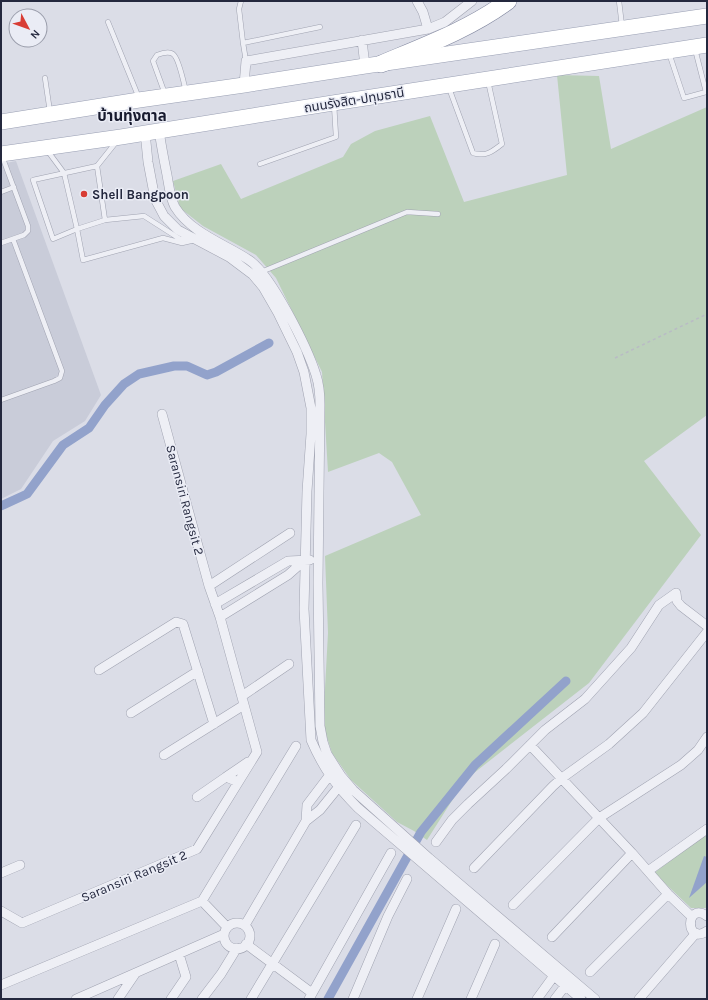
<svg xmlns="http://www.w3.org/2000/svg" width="708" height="1000" font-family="Karla,'Noto Sans Thai',sans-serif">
<rect width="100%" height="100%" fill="#dbdde7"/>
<path fill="#c9ccd9" d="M 16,161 L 101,395 L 85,421 L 53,441 L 21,489 L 1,499 L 1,164 Z"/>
<path fill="#bcd1bb" d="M 557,75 L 599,76 L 611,149 L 707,107 L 707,415 L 644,461 L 701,535 L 589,683 L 465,780 L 427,840 L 414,831 L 397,822 L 351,780 L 332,753 L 323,725 L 328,633 L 325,556 L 421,515 L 392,462 L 379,453 L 328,472 L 322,372 L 276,278 L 256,255 L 203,226 L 180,208 L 173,181 L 221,164 L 241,199 L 343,157 L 351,144 L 375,131 L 430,116 L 464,202 L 567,175 Z
M 707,833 L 707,906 L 706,908 L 691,908 L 654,873 Z"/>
<path fill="#92a2cb" d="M 704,856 L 707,857 L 707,882 L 689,898 Z"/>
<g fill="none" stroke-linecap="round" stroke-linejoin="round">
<path stroke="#92a2cb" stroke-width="9" d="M 1,506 L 27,494 L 63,445 L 89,428 L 105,405 L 124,384 L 139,374 L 174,366 L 187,366 L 207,375 L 216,372 L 269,343
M 328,999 L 421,832 L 475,765 L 566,681"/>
<defs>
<path id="service" d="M 241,1 L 239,9 L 243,43
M 619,1 L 622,26
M 108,22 L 139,98
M 669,53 L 684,98 L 706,92 L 695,49
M 246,61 L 243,43 L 320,27
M 45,78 L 50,112
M 449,88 L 473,153 C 485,157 492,152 502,144 L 488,81
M 165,94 L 153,61 L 157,55 C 162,53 169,51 173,54 C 179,58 184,84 186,92
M 117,141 L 97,166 L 105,220 L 77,229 L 83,260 L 163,238 L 182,243 L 195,240
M 47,150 L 64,173 L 77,229 L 53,239 L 33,180 L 97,166
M 260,164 L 336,137 L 334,104
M 1,192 L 14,187
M 105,220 L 144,216 L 180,239 L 188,239
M 1,243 L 24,235 L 28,231 L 28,226 L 2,156
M 261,272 L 407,212 L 438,214
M 1,400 L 54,381 L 60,378 L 62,371 L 13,239"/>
<path id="minor" d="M 417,1 L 423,12 L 428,29
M 362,40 L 365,66
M 244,85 L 246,61 L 428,29 L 445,22 L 472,1
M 159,130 C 161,145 164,160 167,175 C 169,186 170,198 175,207 C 191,233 225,244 249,260 C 271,274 308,349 316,375 C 319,384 320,394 320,405 L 318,583 L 320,726 L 323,742 L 327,754 L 341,776 L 353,790 L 429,858 L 595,999
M 145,132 L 148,162 L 155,199 L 164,216 L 178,230 L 229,257 L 253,275 L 263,287 L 278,313 L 297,352 L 304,372 L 311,408 L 311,434 L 307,491 L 304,609 L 311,740 C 323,768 336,786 358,808 L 581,999
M 209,586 L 290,533
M 215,604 L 288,561 L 310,560
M 220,617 L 288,575 L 305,560
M 99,670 L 176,622 L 183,624 L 214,724
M 242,696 L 289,664
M 131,713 L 198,671
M 530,745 L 632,853 L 668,894 L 692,917
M 164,755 L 244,705
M 332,772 L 307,805 L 306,821 L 320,810 L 341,784
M 226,777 L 248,762
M 197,797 L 226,777 L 238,782
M 436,842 L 452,820 L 468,804 L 506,769 L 545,730 L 585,699 L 631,648 L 659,605 L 676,593 L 677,601 L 681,606 L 707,626
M 474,868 L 553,786 L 562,778 L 609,744 L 643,713 L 707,632
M 648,871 L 707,829
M 1,873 L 20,865
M 202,901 L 227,927
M 513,905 L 599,818 L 681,765 L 698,750 L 707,737
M 1,911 L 22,923 L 197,849 L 257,752 L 220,617 L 209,586 L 162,414
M 707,916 C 685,901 685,946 707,931
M224 936a13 13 0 1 1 26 0a13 13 0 1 1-26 0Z
M 245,925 L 306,821
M 552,937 L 632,853
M 246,944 L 312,993
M 590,972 L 668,894
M 1,985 L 202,901 L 296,746
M 76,999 L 224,934
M 118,999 L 135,974
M 171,999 L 186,977 L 179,954
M 202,999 L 221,974 L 237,948
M 251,999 L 356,825
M 309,999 L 391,853
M 353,999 L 388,916 L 407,879
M 417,999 L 456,909
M 471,999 L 495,944
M 537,999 L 556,973
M 555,999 L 569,981
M 639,999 L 696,933"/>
<path id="primary" d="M 1,122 L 139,100 L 244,85 L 365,66 L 707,16
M 1,154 L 121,137 L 333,103 L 707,45"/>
<path id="motorway" d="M 381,64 C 424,46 470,29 508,1"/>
</defs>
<use href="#service" stroke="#a0a3b1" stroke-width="5.5"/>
<use href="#minor" stroke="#a0a3b1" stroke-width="10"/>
<use href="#primary" stroke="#999fb3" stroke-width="16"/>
<use href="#motorway" stroke="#81879f" stroke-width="18"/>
<path stroke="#b9bbc5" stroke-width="1.5" stroke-dasharray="3 3" stroke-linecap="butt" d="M 615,358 L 707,314"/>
<use href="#service" stroke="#eeeff5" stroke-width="4.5"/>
<use href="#minor" stroke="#eeeff5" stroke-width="9"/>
<use href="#primary" stroke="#fff" stroke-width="15"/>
<use href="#motorway" stroke="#fff" stroke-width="17"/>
</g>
<circle fill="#d83c34" stroke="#eaecf5" stroke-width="1.5" cx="84" cy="194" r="4"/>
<g text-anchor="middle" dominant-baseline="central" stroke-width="3" stroke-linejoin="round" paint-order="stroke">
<g font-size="13" fill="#24283e" stroke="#eaecf5">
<text transform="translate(354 100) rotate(-9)">ถนนรังสิต-ปทุมธานี</text>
<text transform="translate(185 500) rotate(75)">Saransiri Rangsit 2</text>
<text transform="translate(134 876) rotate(-23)">Saransiri Rangsit 2</text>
</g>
<g font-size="13" font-weight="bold" fill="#24283e" stroke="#eaecf5" text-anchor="start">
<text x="92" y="194">Shell Bangpoon</text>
</g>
<g font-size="15" font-weight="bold" fill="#171a2e" stroke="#eaecf5">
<text x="132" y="116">บ้านทุ่งตาล</text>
</g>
</g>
<rect width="708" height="1000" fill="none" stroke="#24283e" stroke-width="4"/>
<g transform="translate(28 28) rotate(131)"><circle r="19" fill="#eaecf5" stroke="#9b9eac"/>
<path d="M0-3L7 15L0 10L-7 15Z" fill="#d83c34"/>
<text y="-6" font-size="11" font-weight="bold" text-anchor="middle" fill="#24283e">N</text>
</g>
</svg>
